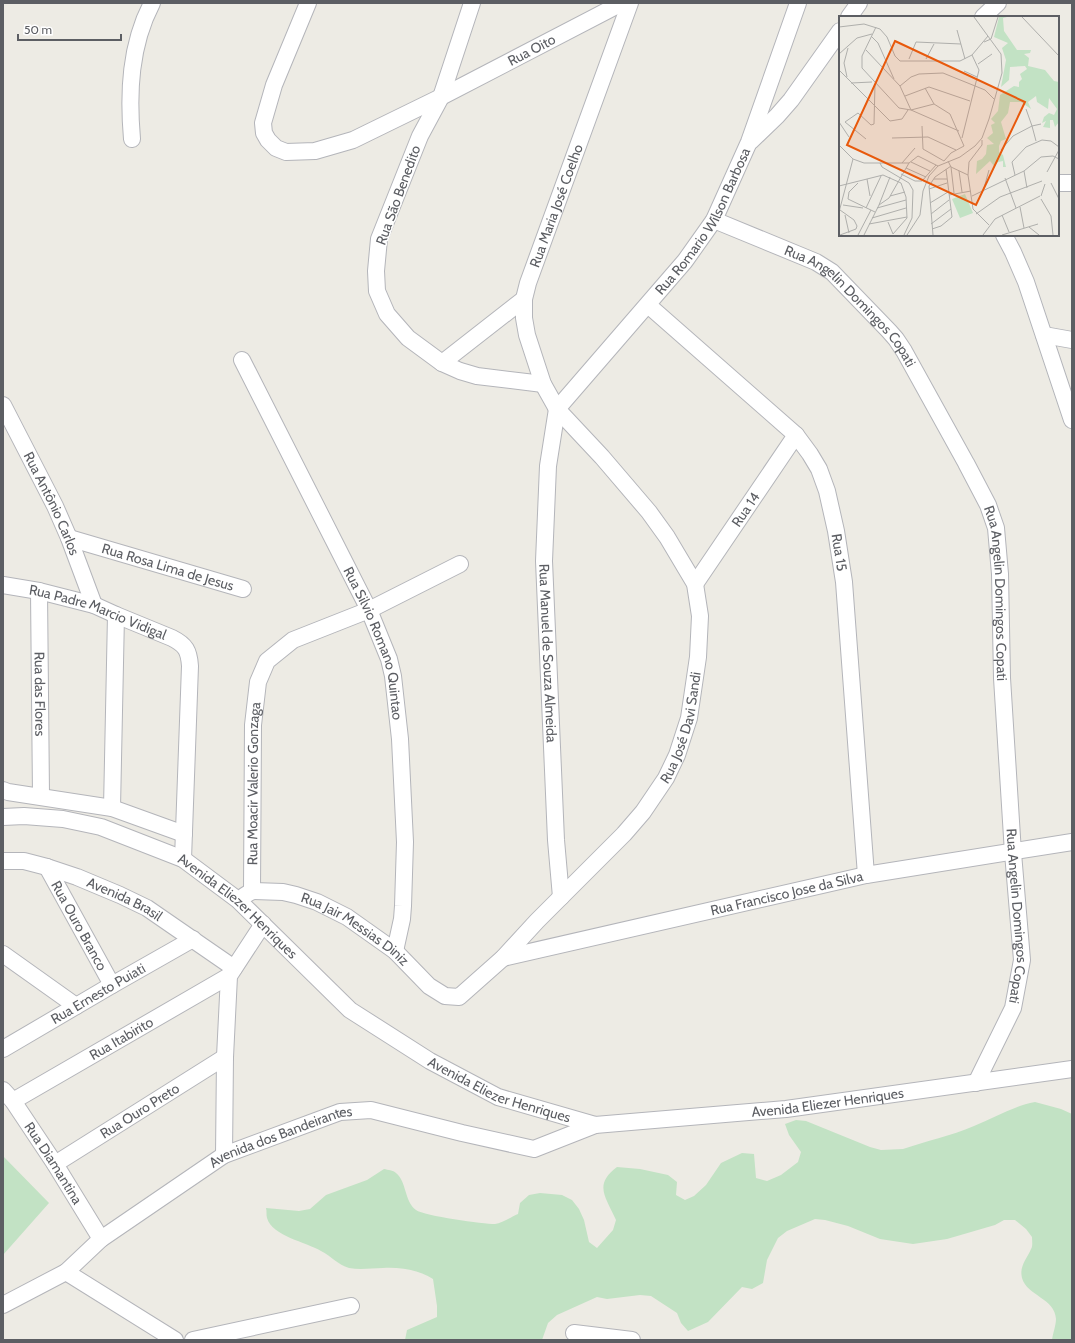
<svg xmlns="http://www.w3.org/2000/svg" width="1075" height="1343" font-family="Cabin,sans-serif">
<rect width="100%" height="100%" fill="#edebe4"/>
<path fill="#c2e2c4" d="M 1035,1102 L 1061,1109 L 1072,1114 L 1072,1340 L 1052,1340 C 1053,1333 1056,1325 1056,1319 C 1055,1298 1027,1296 1022,1278 C 1019,1266 1027,1259 1031,1249 C 1033,1246 1032,1241 1032,1237 L 1026,1229 L 1015,1220 L 1004,1220 L 995,1225 L 947,1239 L 913,1244 L 880,1239 L 848,1226 L 825,1220 L 815,1219 L 787,1231 L 778,1238 L 767,1260 L 763,1283 L 752,1289 L 742,1287 L 708,1322 L 688,1331 L 681,1323 L 677,1313 L 651,1296 L 640,1295 L 607,1299 L 597,1297 L 557,1315 L 548,1323 L 542,1340 L 405,1340 L 407,1330 L 437,1317 L 437,1306 L 433,1279 C 419,1270 400,1267 383,1268 C 372,1268 361,1270 349,1268 C 338,1265 331,1256 321,1251 C 306,1242 272,1236 267,1218 C 266,1215 267,1211 266,1208 L 299,1211 L 310,1209 L 326,1195 L 367,1180 L 384,1169 C 388,1170 393,1170 396,1173 C 407,1182 404,1201 416,1210 C 424,1216 484,1224 495,1224 C 502,1223 511,1217 518,1214 L 520,1203 L 529,1195 L 540,1193 L 562,1195 L 572,1200 L 579,1209 L 584,1220 L 589,1242 L 597,1248 L 613,1230 L 616,1220 C 606,1197 593,1185 617,1167 L 640,1169 L 668,1175 L 677,1182 L 676,1195 L 685,1200 L 694,1196 L 706,1185 L 721,1163 L 742,1153 L 754,1154 L 756,1178 L 767,1181 L 781,1175 L 798,1162 L 801,1152 L 789,1135 L 785,1124 L 796,1120 L 806,1121 L 870,1147 L 881,1150 L 903,1149 C 926,1141 951,1136 974,1126 C 994,1118 1013,1106 1035,1102 Z
M 3,1156 L 49,1203 L 3,1255 Z"/>
<g fill="none" stroke-linecap="round" stroke-linejoin="round">
<defs>
<g id="minor">
<path id="s1" d="M 308,3 L 274,85 L 263,123 L 264,133 L 268,140 L 276,148 L 286,152 L 315,151 L 353,140 L 441,97 L 622,3"/>
<path d="M 472,3 L 441,97 L 420,136 L 379,239 L 376,271 L 377,291 L 387,314 L 408,338 L 442,363 L 460,371 L 477,376 L 543,384"/>
<path d="M 849,17 L 859,3"/>
<path d="M 983,17 L 998,3"/>
<path d="M 132,139 C 128,93 130,45 152,3"/>
<path d="M 751,141 L 777,116 L 791,100 L 840,31"/>
<path d="M 1058,183 L 1072,183"/>
<path id="s2" d="M 714,220 L 816,262 L 832,272 L 889,331 L 896,339 L 904,351 L 966,463 L 988,505 L 996,528 L 1000,574 L 1002,678 L 1013,853 L 1022,960 L 1013,1008 L 976,1083"/>
<path d="M 1004,235 L 1013,252 L 1026,282 L 1072,420"/>
<path id="s3" d="M 648,305 L 796,435 L 810,454 L 819,469 L 827,491 L 836,531 L 844,582 L 866,875"/>
<path d="M 1044,335 L 1072,340"/>
<path id="s4" d="M 242,360 L 369,610 L 389,659 L 393,676 L 400,739 L 405,842 L 403,906 L 402,919 L 395,951"/>
<path d="M 442,363 L 524,299"/>
<path id="s5" d="M 3,405 L 55,506 L 69,538 L 94,605"/>
<path id="s6" d="M 557,409 L 548,466 L 544,561 L 556,840 L 561,897"/>
<path id="s7" d="M 557,409 L 685,261 L 714,220 L 749,142 L 798,3"/>
<path id="s8" d="M 69,538 L 243,589"/>
<path id="s9" d="M 695,584 L 796,435"/>
<path id="s10" d="M 3,585 L 39,591 L 94,605 L 116,615 L 172,638 C 186,645 189,651 190,666 L 183,859"/>
<path id="s11" d="M 39,591 L 41,796"/>
<path d="M 3,790 L 8,792 L 112,808 L 184,834"/>
<path d="M 112,808 L 116,615"/>
<path id="s12" d="M 3,817 L 24,816 L 63,819 L 101,827 L 183,859 L 238,900 L 350,1010 L 430,1061 L 498,1097 L 595,1125 L 786,1109 L 1072,1069"/>
<path id="s13" d="M 3,861 L 24,861 L 47,867 L 77,877 L 120,895 L 147,908 L 234,968"/>
<path id="s14" d="M 47,867 L 112,985"/>
<path id="s15" d="M 252,891 L 283,892 L 296,895 L 317,902 L 347,917 L 395,951 L 429,986 L 445,996 L 459,997 L 503,958 L 537,921 L 624,834 L 643,812 L 666,778 L 677,755 L 689,718 L 698,657 L 700,616 L 695,584 L 667,537 L 649,512 L 602,457 L 557,409 L 543,384 L 527,335 L 524,318 L 524,299 L 528,283 L 630,3"/>
<path id="s16" d="M 244,896 L 252,891 L 253,725 L 258,682 L 267,661 L 293,640 L 369,610 L 460,564"/>
<path d="M 3,954 L 76,1006"/>
<path id="s17" d="M 503,958 L 866,875 L 1072,842"/>
<path id="s18" d="M 3,1049 L 112,985 L 193,939"/>
<path id="s19" d="M 3,1090 L 13,1101 L 55,1164 L 101,1239"/>
<path id="s20" d="M 13,1101 L 229,976"/>
<path d="M 224,1155 L 225,1057 L 229,976 L 263,924"/>
<path id="s21" d="M 55,1164 L 225,1057"/>
<path d="M 66,1272 L 175,1340"/>
<path id="s22" d="M 3,1305 L 66,1272 L 101,1239 L 224,1155 L 340,1112 L 371,1110 L 462,1133 L 534,1149 L 595,1125"/>
<path d="M 574,1333 L 632,1340"/>
<path d="M 193,1340 L 351,1306"/>
</g>
</defs>
<use href="#minor" stroke="#b4b5ba" stroke-width="18"/>
<use href="#minor" stroke="#fff" stroke-width="16"/>
</g>
<g text-anchor="middle" dominant-baseline="central" stroke-width="3" stroke-linejoin="round" paint-order="stroke">
<g font-size="14" fill="#5c5e63" stroke="#fff">
<text stroke="none"><textPath href="#s1" startOffset="437">Rua Oito</textPath></text>
<text transform="translate(398 195) rotate(-70)">Rua São Benedito</text>
<text stroke="none"><textPath href="#s15" startOffset="1181">Rua Maria José Coelho</textPath></text>
<text stroke="none"><textPath href="#s7" startOffset="239">Rua Romario Wilson Barbosa</textPath></text>
<text stroke="none"><textPath href="#s2" startOffset="165">Rua Angelin Domingos Copati</textPath></text>
<text stroke="none"><textPath href="#s5" startOffset="110">Rua Antônio Carlos</textPath></text>
<text stroke="none"><textPath href="#s9" startOffset="90">Rua 14</textPath></text>
<text stroke="none"><textPath href="#s3" startOffset="324">Rua 15</textPath></text>
<text stroke="none"><textPath href="#s8" startOffset="103">Rua Rosa Lima de Jesus</textPath></text>
<text stroke="none"><textPath href="#s2" startOffset="501">Rua Angelin Domingos Copati</textPath></text>
<text stroke="none"><textPath href="#s10" startOffset="99">Rua Padre Marcio Vidigal</textPath></text>
<text stroke="none"><textPath href="#s4" startOffset="314">Rua Silvio Romano Quintao</textPath></text>
<text stroke="none"><textPath href="#s6" startOffset="245">Rua Manuel de Souza Almeida</textPath></text>
<text stroke="none"><textPath href="#s11" startOffset="103">Rua das Flores</textPath></text>
<text stroke="none"><textPath href="#s15" startOffset="596">Rua José Davi Sandi</textPath></text>
<text stroke="none"><textPath href="#s16" startOffset="117">Rua Moacir Valerio Gonzaga</textPath></text>
<text stroke="none"><textPath href="#s17" startOffset="291">Rua Francisco Jose da Silva</textPath></text>
<text stroke="none"><textPath href="#s13" startOffset="129">Avenida Brasil</textPath></text>
<text stroke="none"><textPath href="#s12" startOffset="259">Avenida Eliezer Henriques</textPath></text>
<text stroke="none"><textPath href="#s2" startOffset="825">Rua Angelin Domingos Copati</textPath></text>
<text stroke="none"><textPath href="#s14" startOffset="67">Rua Ouro Branco</textPath></text>
<text stroke="none"><textPath href="#s15" startOffset="113">Rua Jair Messias Diniz</textPath></text>
<text stroke="none"><textPath href="#s18" startOffset="110">Rua Ernesto Puiati</textPath></text>
<text stroke="none"><textPath href="#s20" startOffset="125">Rua Itabirito</textPath></text>
<text stroke="none"><textPath href="#s12" startOffset="583">Avenida Eliezer Henriques</textPath></text>
<text stroke="none"><textPath href="#s12" startOffset="919">Avenida Eliezer Henriques</textPath></text>
<text stroke="none"><textPath href="#s21" startOffset="100">Rua Ouro Preto</textPath></text>
<text stroke="none"><textPath href="#s22" startOffset="328">Avenida dos Bandeirantes</textPath></text>
<text stroke="none"><textPath href="#s19" startOffset="89">Rua Diamantina</textPath></text>
</g>
</g>
<g transform="translate(839 16)">
<rect width="220" height="220" fill="#edebe4"/>
<path d="M 160,1 L 168,1 L 164,2 L 165,15 L 178,34 L 192,34 L 191,37 L 185,38 L 190,42 L 189,50 L 206,54 L 215,65 L 220,66 L 220,106 L 216,111 L 214,104 L 211,104 L 211,112 L 204,111 L 207,105 L 203,107 L 205,101 L 210,97 L 215,99 L 218,93 L 210,82 L 209,93 L 198,86 L 197,80 L 189,86 L 192,93 L 182,86 L 171,86 L 169,97 L 162,106 L 167,123 L 162,125 L 160,130 L 160,136 L 164,139 L 167,151 L 164,151 L 164,145 L 159,146 L 155,150 L 151,145 L 137,158 L 138,145 L 143,143 L 147,138 L 148,129 L 155,128 L 148,122 L 154,117 L 152,109 L 156,107 L 152,103 L 159,95 L 161,79 L 175,70 L 180,71 L 180,66 L 183,63 L 181,58 L 188,53 L 186,50 L 171,51 L 170,64 L 162,71 L 167,44 L 163,32 L 169,27 L 155,21 ZM 126,178 L 134,197 L 121,202 L 113,183 Z" fill="#c2e2c4"/>
<path fill="none" stroke="#afafac" stroke-width="1" d="M 183,1 L 220,40M 0,11 L 25,8 L 41,13 L 48,21 L 56,40 L 61,45 L 121,45 L 133,39 L 149,20M 37,11 L 23,40 L 23,52 L 60,92 L 72,94 L 95,88 L 111,98 L 125,130 L 112,137 L 105,145M 118,14 L 126,43M 32,20 L 39,27 L 55,63M 145,26 L 152,23 L 159,1M 27,34 L 61,70 L 72,94M 0,38 L 18,22 L 33,18M 70,43 L 77,26 L 122,28M 87,43 L 95,28M 139,48 L 153,38M 0,54 L 51,105 L 63,103 L 69,94M 125,55 L 138,61M 8,61 L 5,47 L 9,32M 12,67 L 33,66M 61,70 L 72,61 L 80,58 L 104,57 L 146,74 L 156,84M 86,72 L 95,88M 66,80 L 90,71 L 131,85M 187,93 L 193,110 L 202,108M 72,94 L 120,115M 0,106 L 10,121M 6,106 L 19,97 L 32,109 L 35,108 L 36,68M 6,106 L 27,123M 83,110 L 84,133 L 105,145M 53,122 L 89,121 L 117,134M 123,122 L 140,54 L 133,39M 143,124 L 143,129 L 130,146 L 129,159 L 134,193 L 150,209M 0,129 L 14,143 L 25,147 L 70,147M 162,134 L 174,120 L 193,110 L 197,125M 109,145 L 112,151 L 129,159M 72,146 L 91,155M 41,147 L 43,151 L 70,167 L 74,174 L 73,202 L 65,219M 63,147 L 76,132M 112,151 L 115,177M 67,152 L 87,161M 120,155 L 123,176M 185,155 L 188,172M 208,156 L 220,134M 62,158 L 76,165 L 83,165 L 97,149M 176,159 L 173,146 L 187,131 L 203,124 L 212,125 L 220,131M 166,162 L 177,192M 28,163 L 31,180M 95,163 L 108,163M 19,167 L 10,176 L 9,183 L 36,196M 212,167 L 220,183M 0,170 L 44,159 L 62,167 L 67,181 L 68,202 L 54,218 L 49,206M 145,172 L 150,154M 90,173 L 108,167M 110,179 L 132,175M 51,180 L 66,176M 133,180 L 185,155 L 202,141 L 214,140 L 220,143M 202,180 L 206,168M 202,183 L 212,200 L 214,219M 91,187 L 109,176M 4,189 L 24,192M 40,189 L 51,161M 181,191 L 185,212M 27,192 L 42,160M 38,192 L 67,184M 0,196 L 14,143M 92,198 L 110,184M 137,198 L 161,181 L 203,165M 6,199 L 10,217M 163,199 L 170,216M 33,202 L 67,192M 30,208 L 68,201M 92,208 L 112,193M 190,211 L 200,219M 93,213 L 102,210 L 113,201 L 107,153M 1,219 L 17,213 L 18,210 L 15,204 L 1,194M 19,219 L 32,194M 25,219 L 40,189 L 50,182 L 70,147 L 79,140 L 99,150M 68,219 L 81,199 L 84,175 L 90,160 L 99,150 L 121,141 L 136,130 L 143,122 L 150,103 L 163,57 L 162,38 L 135,1M 94,219 L 90,170 L 96,161 L 112,150M 144,219 L 156,203 L 201,180M 163,219 L 199,208"/>
<path fill="#e8590c" fill-opacity="0.15" stroke="#e8590c" stroke-width="2" d="M 56,25 L 186,86 L 137,189 L 8,129 Z"/>
<rect width="220" height="220" fill="none" stroke="#5c5e63" stroke-width="2"/>
</g>
<rect width="1075" height="1343" fill="none" stroke="#5c5e63" stroke-width="8"/>
<path d="M18 34v6h103v-6" fill="none" stroke="#5c5e63" stroke-width="2"/>
<text x="24" y="34" font-size="12" fill="#5c5e63" stroke="#ffffff" stroke-width="3" paint-order="stroke">50 m</text>
</svg>
